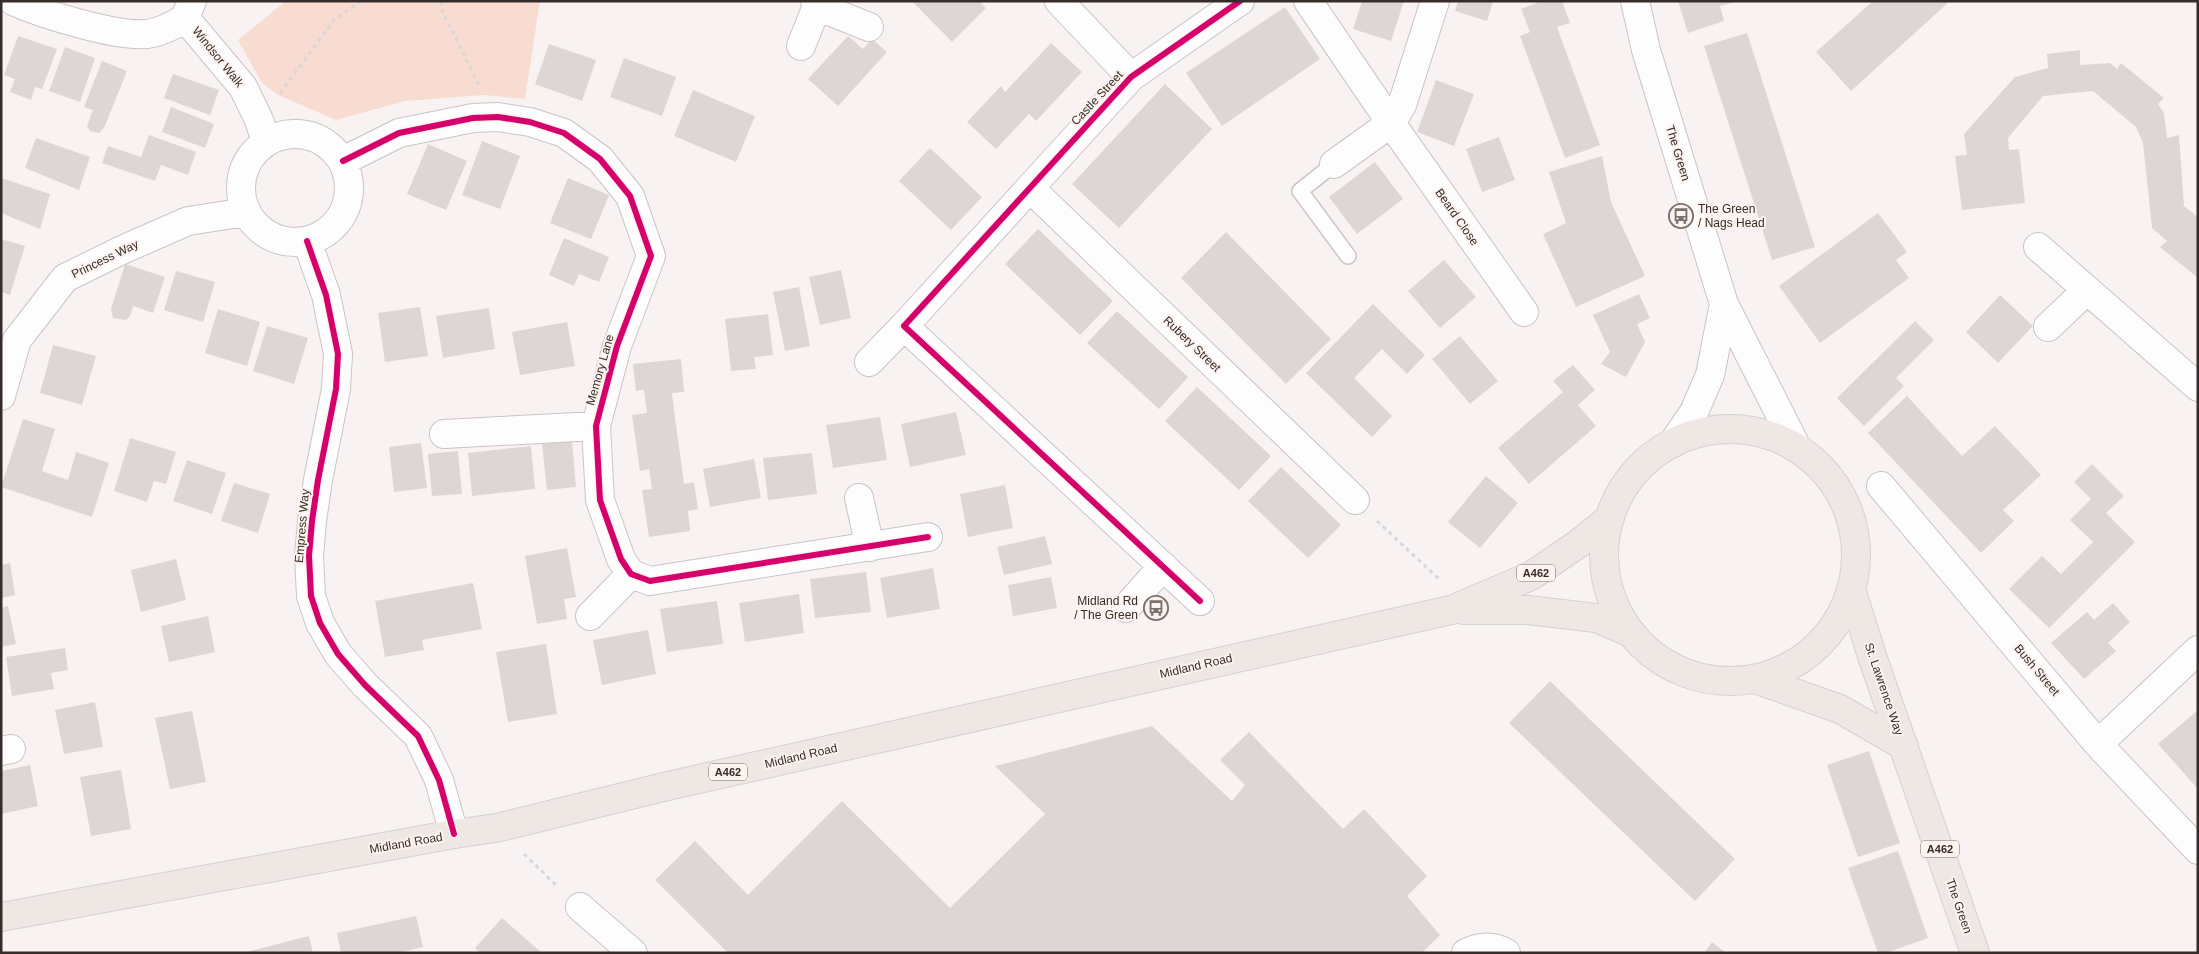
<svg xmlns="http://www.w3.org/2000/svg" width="2199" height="954" font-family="Helvetica,sans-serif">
<rect width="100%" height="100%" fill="#f8f3f2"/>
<path fill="#f8dbd1" d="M 286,1 L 540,1 L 525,99 L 484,95 L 405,101 L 336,120 L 278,95 L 262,83 L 238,40 Z"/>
<path fill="#ddd6d4" d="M 912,1 L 979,1 L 986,8 L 952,42 Z
M 1362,1 L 1404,1 L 1391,41 L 1353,29 Z
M 1458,1 L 1493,1 L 1487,21 L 1455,11 Z
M 1542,1 L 1562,1 L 1570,23 L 1557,27 L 1600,145 L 1565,158 L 1520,36 L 1530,32 L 1521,9 Z
M 1678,1 L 1734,1 L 1734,2 L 1720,6 L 1724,21 L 1688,33 Z
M 1873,1 L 1950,1 L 1851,91 L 1816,52 Z
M 1285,7 L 1320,59 L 1222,126 L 1186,73 Z
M 1747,33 L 1815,247 L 1772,260 L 1704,46 Z
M 18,36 L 57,49 L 42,89 L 35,87 L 31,100 L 10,92 L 15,79 L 4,75 Z
M 848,36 L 863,49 L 872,39 L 887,52 L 838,106 L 808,79 Z
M 1051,43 L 1082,72 L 1036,121 L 1029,114 L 996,149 L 967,122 L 1001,86 L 1005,92 Z
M 549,44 L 596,60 L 582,101 L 535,84 Z
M 65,47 L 95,58 L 80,102 L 49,91 Z
M 2080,50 L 2080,65 L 2110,63 L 2117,69 L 2121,63 L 2164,98 L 2158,104 L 2164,113 L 2167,138 L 2179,135 L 2184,206 L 2198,217 L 2198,278 L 2160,247 L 2167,241 L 2152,228 L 2143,143 L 2136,127 L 2093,91 L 2043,96 L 2008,138 L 2009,150 L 2019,149 L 2025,203 L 1962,210 L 1955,156 L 1967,155 L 1964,134 L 2015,77 L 2048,68 L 2047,54 Z
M 624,58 L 676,77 L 662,116 L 610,97 Z
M 102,61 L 127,71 L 104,128 L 99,133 L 90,131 L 87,126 L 93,110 L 84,107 Z
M 173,74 L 219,90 L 210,115 L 164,98 Z
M 1436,80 L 1474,94 L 1454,146 L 1417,132 Z
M 1165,84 L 1212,129 L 1119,228 L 1072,184 Z
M 693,90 L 755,116 L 736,162 L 674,136 Z
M 171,107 L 214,124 L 205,148 L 162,132 Z
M 149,135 L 196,152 L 188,175 L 161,165 L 155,181 L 102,163 L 108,146 L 141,157 Z
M 1499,137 L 1515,180 L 1482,192 L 1466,149 Z
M 36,138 L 90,157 L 79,190 L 25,168 Z
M 482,141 L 520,156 L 500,209 L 462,195 Z
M 428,144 L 467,161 L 446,210 L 407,194 Z
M 930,148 L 982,197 L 951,230 L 899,181 Z
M 1602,156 L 1611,202 L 1645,276 L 1576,307 L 1543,234 L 1566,223 L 1549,172 Z
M 1375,162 L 1403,199 L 1357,234 L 1329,197 Z
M 1,178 L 50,194 L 40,229 L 1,213 Z
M 568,178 L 609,195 L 591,239 L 550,223 Z
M 1878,213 L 1907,252 L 1896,260 L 1909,278 L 1820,343 L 1779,286 Z
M 1038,229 L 1113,301 L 1080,335 L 1005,264 Z
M 1226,232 L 1331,339 L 1286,384 L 1181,278 Z
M 564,238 L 609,257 L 599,282 L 579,274 L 574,286 L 549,275 Z
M 1,239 L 25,246 L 10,295 L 1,292 Z
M 1444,260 L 1476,297 L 1440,328 L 1408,291 Z
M 125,264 L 165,277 L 153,313 L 133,306 L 130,316 L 126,320 L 113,318 L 111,309 Z
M 841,270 L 851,318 L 820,325 L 809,277 Z
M 176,271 L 215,282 L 203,322 L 164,310 Z
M 799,287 L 810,346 L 785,351 L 773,292 Z
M 1639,294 L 1650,318 L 1637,324 L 1645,342 L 1626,377 L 1601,364 L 1610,352 L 1593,315 Z
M 2000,295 L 2033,326 L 1998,363 L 1966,332 Z
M 1373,304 L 1425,355 L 1407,374 L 1382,349 L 1354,378 L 1392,416 L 1372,437 L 1306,373 Z
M 420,307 L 428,356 L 385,362 L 378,313 Z
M 489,308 L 495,349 L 443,358 L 436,316 Z
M 218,309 L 260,322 L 247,366 L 205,353 Z
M 1117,311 L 1188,377 L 1159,409 L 1087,343 Z
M 768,314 L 773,355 L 754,357 L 756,369 L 731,371 L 725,319 Z
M 1915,321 L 1934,340 L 1896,378 L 1904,386 L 1864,426 L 1837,398 Z
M 567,322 L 575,366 L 520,375 L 512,332 Z
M 267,326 L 308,338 L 294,384 L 253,371 Z
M 1460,336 L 1498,381 L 1470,404 L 1432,359 Z
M 53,345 L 96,356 L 82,405 L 40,393 Z
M 681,359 L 684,392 L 672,393 L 674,410 L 684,484 L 694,482 L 698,509 L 688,511 L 690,531 L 649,537 L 642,490 L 652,489 L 649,469 L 640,471 L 632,415 L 647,413 L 644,390 L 636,391 L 633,364 Z
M 1573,365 L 1595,390 L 1578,405 L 1596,426 L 1529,484 L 1498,448 L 1563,392 L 1553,381 Z
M 1197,387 L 1271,456 L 1239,490 L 1165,421 Z
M 1907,396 L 1962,456 L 1995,426 L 2041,475 L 2003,510 L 2014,521 L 1981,553 L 1868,433 Z
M 956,412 L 966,455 L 910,467 L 901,424 Z
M 880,417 L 887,460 L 833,468 L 826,425 Z
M 23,419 L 55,429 L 42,471 L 68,480 L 76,452 L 109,463 L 92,517 L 1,487 Z
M 130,438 L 176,452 L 166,484 L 154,481 L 147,502 L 114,491 Z
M 572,441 L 576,487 L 547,490 L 542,444 Z
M 421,443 L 427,488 L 394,492 L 389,447 Z
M 531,446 L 535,489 L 472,496 L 468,453 Z
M 458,451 L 462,494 L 432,496 L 428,454 Z
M 812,453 L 817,494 L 768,500 L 763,458 Z
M 754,459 L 761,498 L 710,507 L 703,469 Z
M 187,460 L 226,473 L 212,514 L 173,501 Z
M 2092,464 L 2124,496 L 2106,513 L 2135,542 L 2049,628 L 2009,589 L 2042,556 L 2061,574 L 2093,542 L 2070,520 L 2091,499 L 2074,482 Z
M 1281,467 L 1341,525 L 1308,558 L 1248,501 Z
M 1486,476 L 1518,503 L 1480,548 L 1448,522 Z
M 234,483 L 270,494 L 258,533 L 221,521 Z
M 1005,485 L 1013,528 L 968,537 L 960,494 Z
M 1045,536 L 1052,564 L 1004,575 L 997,547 Z
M 567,548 L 576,597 L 564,599 L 567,619 L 537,624 L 525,556 Z
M 176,559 L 186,600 L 141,612 L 131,570 Z
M 10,563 L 15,595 L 1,598 L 1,565 Z
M 933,568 L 940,609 L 887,618 L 880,578 Z
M 866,572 L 871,612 L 815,618 L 810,579 Z
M 1051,577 L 1057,608 L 1013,616 L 1008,585 Z
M 473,583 L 482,629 L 422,640 L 424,650 L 385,657 L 375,601 Z
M 799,594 L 804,633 L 745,642 L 739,603 Z
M 717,601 L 723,644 L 667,652 L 660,609 Z
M 2113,603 L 2130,622 L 2108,643 L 2116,651 L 2084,679 L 2051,643 L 2087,612 L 2094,620 Z
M 8,606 L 16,644 L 1,647 L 1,608 Z
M 208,616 L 215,652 L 169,662 L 161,626 Z
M 648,630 L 656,674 L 602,685 L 593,640 Z
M 546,644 L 557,714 L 508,722 L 496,652 Z
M 65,648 L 68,670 L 51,673 L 54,689 L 12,696 L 6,657 Z
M 1550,681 L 1735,859 L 1695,901 L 1509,723 Z
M 95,702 L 103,747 L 64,754 L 55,710 Z
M 2198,710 L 2198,789 L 2158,744 Z
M 192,711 L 206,782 L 170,789 L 155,718 Z
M 1152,726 L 1232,801 L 1245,785 L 1220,760 L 1249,732 L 1343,829 L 1364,809 L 1427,876 L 1407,896 L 1440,935 L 1422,953 L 728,953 L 655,880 L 695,841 L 748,895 L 842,801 L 950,908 L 1045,814 L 995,766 Z
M 1869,751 L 1900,843 L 1858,857 L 1827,765 Z
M 30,765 L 38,806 L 1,814 L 1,771 Z
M 121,770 L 131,829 L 91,836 L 80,777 Z
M 1898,851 L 1928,938 L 1886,953 L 1878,953 L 1848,868 Z
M 416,916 L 423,947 L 397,953 L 341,953 L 337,933 Z
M 502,918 L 542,953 L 480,953 L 475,948 Z
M 309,936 L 313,953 L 246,953 L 246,952 Z
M 1712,942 L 1726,953 L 1704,953 Z"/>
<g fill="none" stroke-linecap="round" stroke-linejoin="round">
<defs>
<path id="service" d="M 1334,164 L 1300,191 L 1348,256"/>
<path id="minor" d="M 13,1 C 42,14 116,37 147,34 C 162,32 173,26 185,18
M 192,1 L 185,18 L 243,87 L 259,120 L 266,142
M 815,1 L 817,6 L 869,27
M 1059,1 L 1131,77
M 1308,1 L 1391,123 L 1524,312
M 801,46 L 817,6
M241 188a54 54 0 1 1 108 0a54 54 0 1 1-108 0Z
M 343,161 L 399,133 L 473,118 L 498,117 L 530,122 L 564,133 L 600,159 L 630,196 L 651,256 L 617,346 L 596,426 L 600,500 L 621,559 L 631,574 L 650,581 L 928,537
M 1334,164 L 1391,123 L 1402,105 L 1435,1
M 1030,188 L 1355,500
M 307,241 L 326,295 L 338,354 L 336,389 L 318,480 L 312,521 L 309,556 L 311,596 L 320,623 L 338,654 L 365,685 L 418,736 L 439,780 L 454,834
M 2038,247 L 2198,387
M 2048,327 L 2087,290
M 869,362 L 904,326
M 1,396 L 17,340 L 65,278 L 124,249 L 188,221 L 246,212
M 444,434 L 596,426
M 1881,486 L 2098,744 L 2198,850
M 859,498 L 870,547
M 1200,601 L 904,326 L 1131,77 L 1240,1
M 1126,608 L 1163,566
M 590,616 L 631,574
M 2098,744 L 2198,650
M 1,751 L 11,749
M 580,907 L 633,953
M 1466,953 C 1480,946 1492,945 1506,953"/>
<path id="tertiary" d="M 1635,1 L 1646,50 L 1724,304 L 1797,448
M 1673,443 L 1694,412 L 1710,375 L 1724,304"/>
<path id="primary" d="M1604 555a126 126 0 1 1 252 0a126 126 0 1 1-252 0Z
M 1851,589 L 1872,656 L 1975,953
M 1463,610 L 1528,610 L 1596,618 L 1631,633
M 1755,679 L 1840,709 L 1904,746
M 1,917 L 454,834 L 496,828 L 672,785 L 1451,610 L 1531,576 L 1578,544 L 1610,518"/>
</defs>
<use href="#service" stroke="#cbc4c2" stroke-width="18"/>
<use href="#minor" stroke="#cbc4c2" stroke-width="30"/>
<use href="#tertiary" stroke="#cbc4c2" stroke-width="30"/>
<use href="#primary" stroke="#d4d1cf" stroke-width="30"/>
<path stroke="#d9d7d7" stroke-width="3" stroke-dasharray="4 4" stroke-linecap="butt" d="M 441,1 L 443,13 L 480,87
M 280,93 L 334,20 L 361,1
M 1377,521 L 1440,580
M 524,854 L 557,886"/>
<use href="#service" stroke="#fefdfd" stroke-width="15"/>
<use href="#minor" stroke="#fefdfd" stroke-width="28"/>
<use href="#tertiary" stroke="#fefdfd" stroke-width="28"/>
<use href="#primary" stroke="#efe7e4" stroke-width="28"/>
<defs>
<path id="cycleway" d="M 343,161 L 399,133 L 473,118 L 498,117 L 530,122 L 564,133 L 600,159 L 630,196 L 651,256 L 617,346 L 596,426 L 600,500 L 621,559 L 631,574 L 650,581 L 928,537
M 307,241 L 326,295 L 338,354 L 336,389 L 318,480 L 312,521 L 309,556 L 311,596 L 320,623 L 338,654 L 365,685 L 418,736 L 439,780 L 454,834
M 1200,601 L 904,326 L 1131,77 L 1240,1"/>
</defs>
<use href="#cycleway" stroke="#fcf2ee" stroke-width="9"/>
<use href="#cycleway" stroke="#d6006c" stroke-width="6"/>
</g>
<defs>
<symbol id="bus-ring" viewBox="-11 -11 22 22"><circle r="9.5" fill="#fcf2ee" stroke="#7a726f" stroke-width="1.5"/><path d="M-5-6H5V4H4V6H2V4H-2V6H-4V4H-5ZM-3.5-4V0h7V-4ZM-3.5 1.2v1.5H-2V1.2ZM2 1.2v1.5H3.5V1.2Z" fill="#7a726f"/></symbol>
</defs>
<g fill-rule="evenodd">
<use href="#bus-ring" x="1667" y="202" width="28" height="28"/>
<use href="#bus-ring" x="1142" y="594" width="28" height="28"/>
</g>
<g text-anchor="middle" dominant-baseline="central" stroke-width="4" stroke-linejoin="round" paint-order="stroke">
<g fill="#fcf2ee" stroke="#716764" stroke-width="1">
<rect x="1517" y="564.5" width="38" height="17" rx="4"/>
<rect x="709" y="763.5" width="38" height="17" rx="4"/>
<rect x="1921" y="840.5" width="38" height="17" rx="4"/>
</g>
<g font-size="11" font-weight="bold" fill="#362c29">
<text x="1536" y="573">A462</text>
<text x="728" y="772">A462</text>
<text x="1940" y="849">A462</text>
</g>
<g font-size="12" fill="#362c29" stroke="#fcf2ee">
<text transform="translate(218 57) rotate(51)">Windsor Walk</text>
<text transform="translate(1097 98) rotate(-47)">Castle Street</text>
<text transform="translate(1678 153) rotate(73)">The Green</text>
<text transform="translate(1457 217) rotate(55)">Beard Close</text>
<text transform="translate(105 259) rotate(-26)">Princess Way</text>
<text transform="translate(1192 344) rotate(44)">Rubery Street</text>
<text transform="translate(600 370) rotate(-74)">Memory Lane</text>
<text transform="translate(302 526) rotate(-85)">Empress Way</text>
<text transform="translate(1196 666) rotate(-13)">Midland Road</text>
<text transform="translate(2037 670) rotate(50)">Bush Street</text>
<text transform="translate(1884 689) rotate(71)">St. Lawrence Way</text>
<text transform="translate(801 756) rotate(-13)">Midland Road</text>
<text transform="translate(406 843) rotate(-10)">Midland Road</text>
<text transform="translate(1959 906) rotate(71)">The Green</text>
</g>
<g font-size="12" fill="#362c29" stroke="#fcf2ee" text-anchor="start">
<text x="1698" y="209">The Green<tspan x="1698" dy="14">/ Nags Head</tspan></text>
<text x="1138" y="601" text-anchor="end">Midland Rd<tspan x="1138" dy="14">/ The Green</tspan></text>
</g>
</g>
<rect width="2199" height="954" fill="none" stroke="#362c29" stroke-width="5"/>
</svg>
